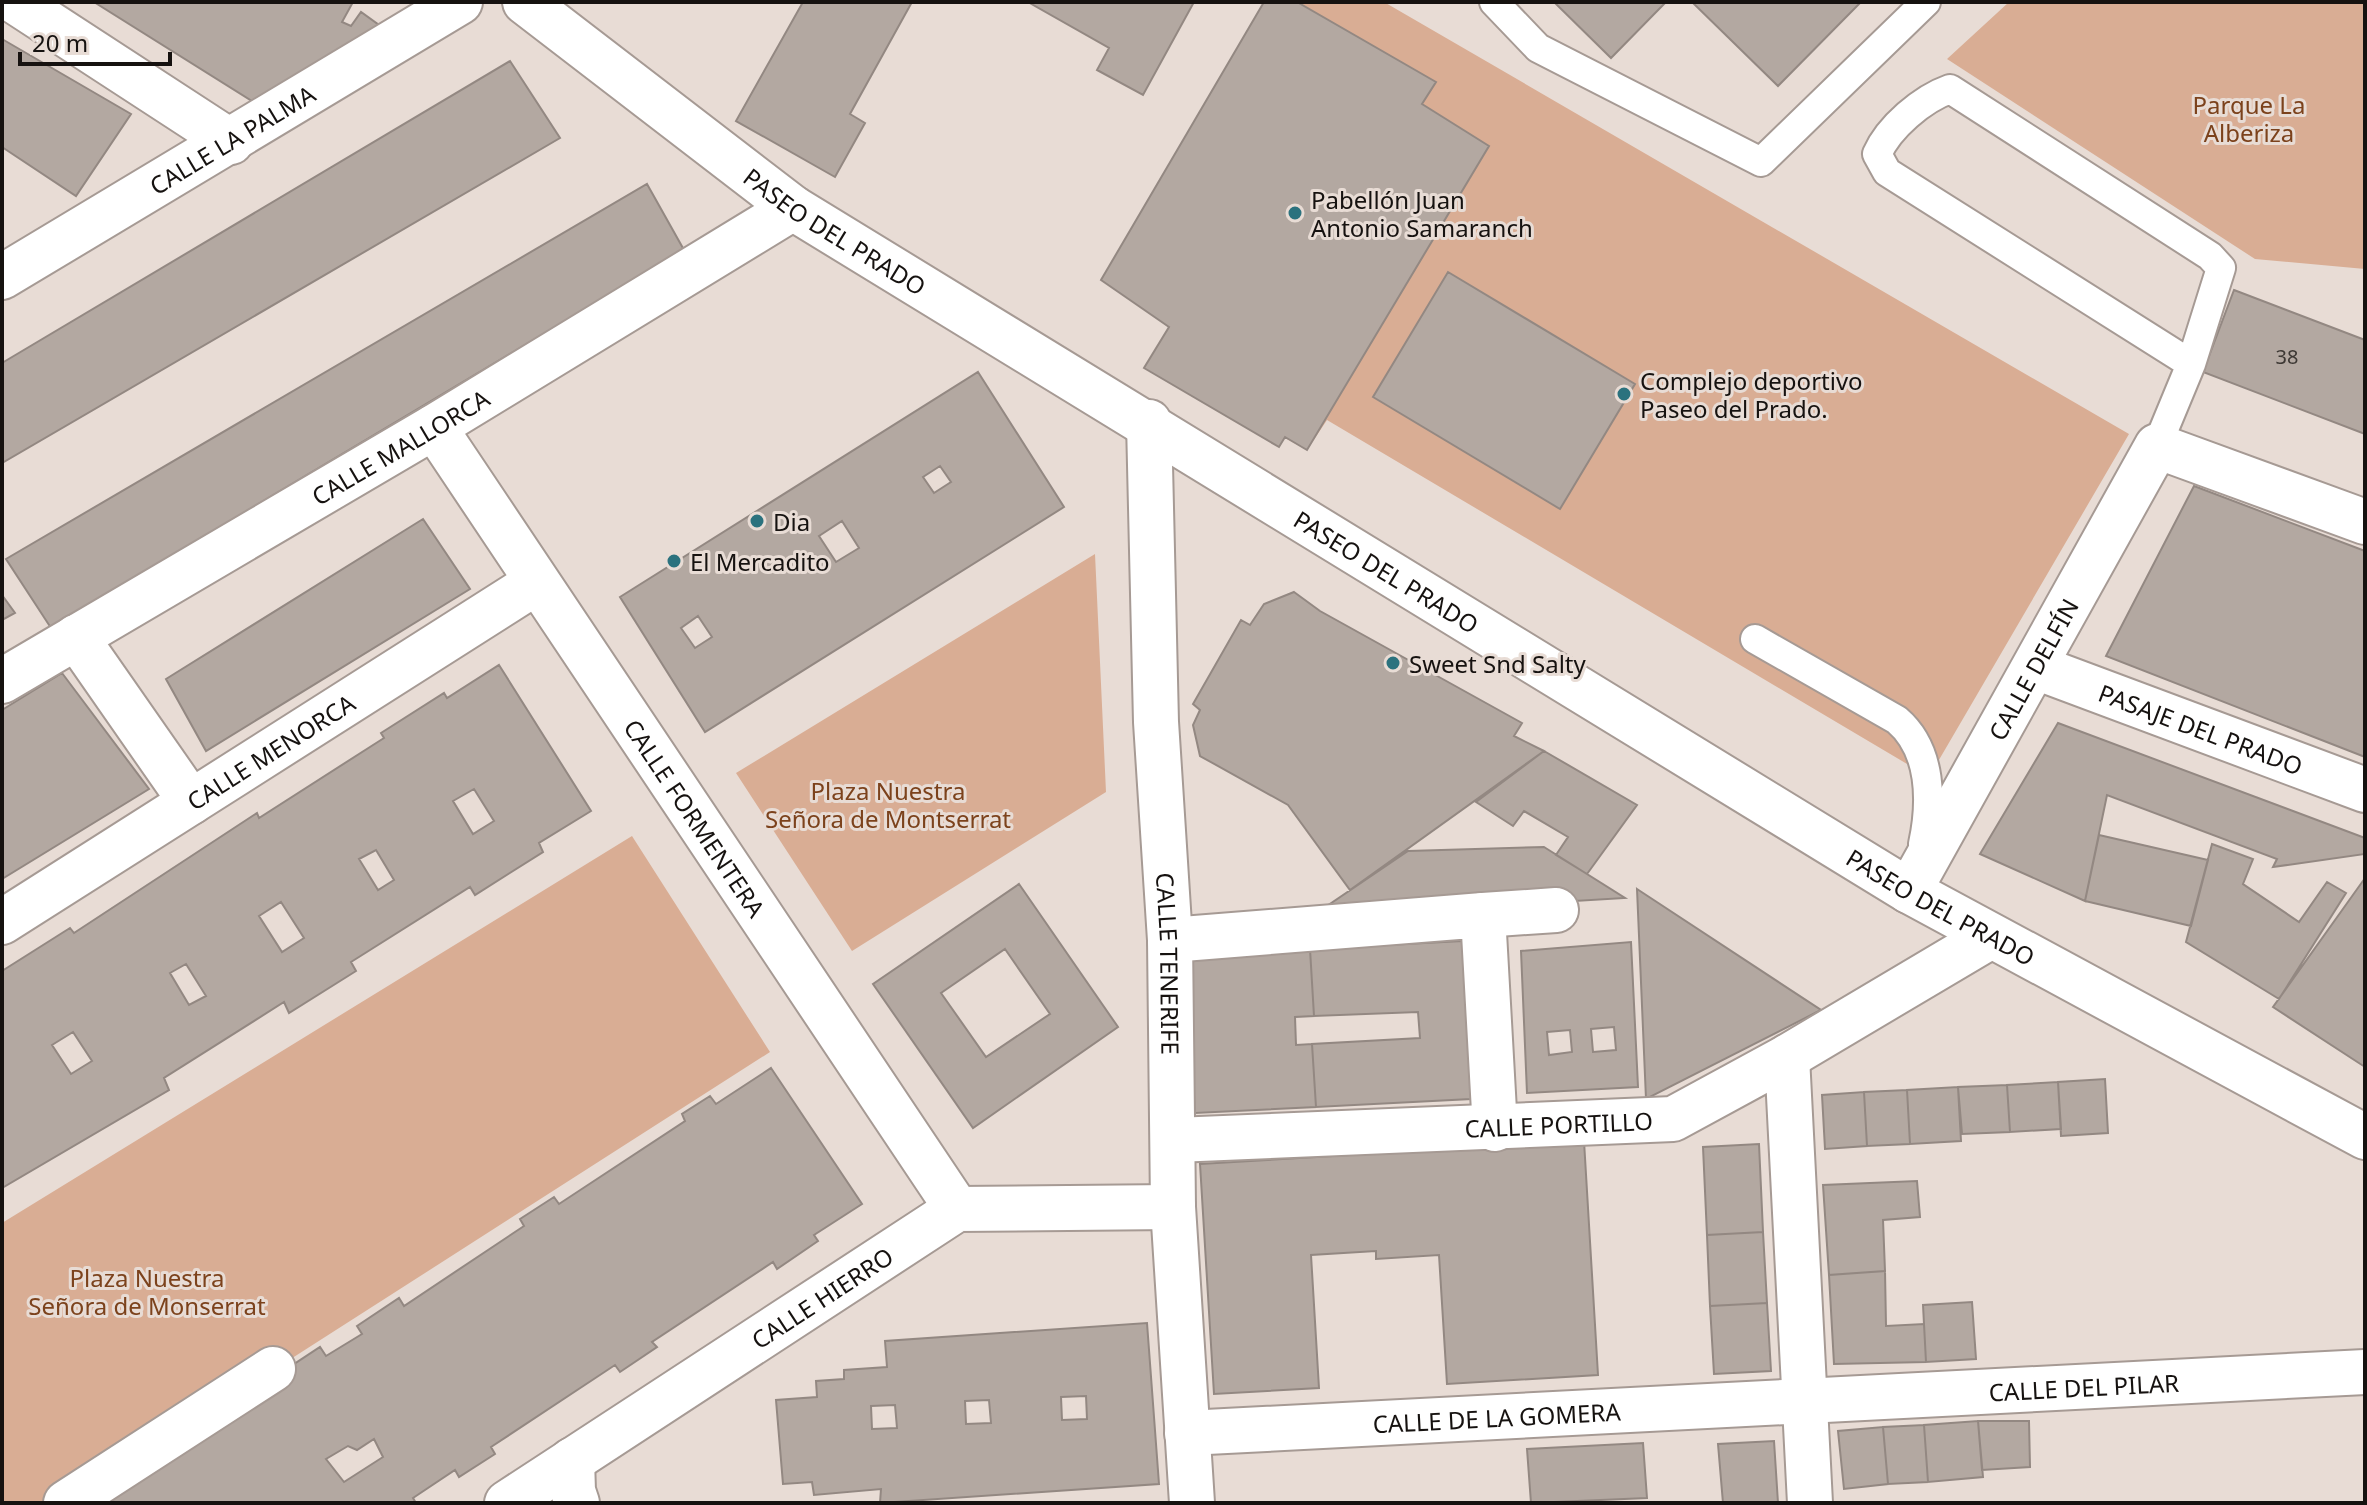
<svg xmlns="http://www.w3.org/2000/svg" width="2367" height="1505" font-family="'Noto Sans',sans-serif">
<rect width="100%" height="100%" fill="#e8dcd5"/>
<path fill="#d9ad94" d="M 1264,2 L 1384,2 L 2129,434 L 1929,777 L 1327,420 L 1307,450 L 1285,438 L 1279,447 L 1144,368 L 1169,327 L 1101,280 Z
M 2009,2 L 2365,2 L 2365,269 L 2255,259 L 1947,59 Z
M 1095,554 L 1106,792 L 852,951 L 736,773 Z
M 632,836 L 770,1052 L 66,1503 L 2,1503 L 2,1223 Z"/>
<path fill="#b3a8a1" stroke="#938882" stroke-width="2" fill-rule="evenodd" d="M 94,2 L 353,2 L 342,22 L 351,26 L 361,12 L 379,25 L 252,101 Z
M 803,2 L 912,2 L 850,114 L 865,123 L 835,177 L 736,121 Z
M 1028,2 L 1194,2 L 1143,95 L 1097,70 L 1109,48 Z
M 1264,2 L 1297,2 L 1436,82 L 1422,104 L 1489,146 L 1307,450 L 1285,437 L 1279,447 L 1144,368 L 1169,327 L 1101,280 Z
M 1554,2 L 1666,2 L 1611,58 Z
M 1692,2 L 1861,2 L 1778,86 Z
M 2,39 L 131,114 L 76,196 L 2,147 Z
M 510,61 L 560,138 L 2,463 L 2,363 Z
M 647,184 L 684,250 L 51,628 L 6,559 Z
M 1448,272 L 1635,384 L 1560,509 L 1373,397 Z
M 2234,290 L 2365,340 L 2365,434 L 2203,372 Z
M 978,372 L 1064,507 L 705,732 L 620,597 ZM 940,466 L 951,482 L 934,493 L 923,477 ZM 842,521 L 859,548 L 836,562 L 819,536 ZM 698,616 L 712,637 L 695,648 L 681,628 Z
M 2194,486 L 2365,551 L 2365,757 L 2106,656 Z
M 423,519 L 470,589 L 206,751 L 166,679 Z
M 1294,592 L 1320,611 L 1522,723 L 1514,736 L 1544,751 L 1350,890 L 1288,805 L 1200,756 L 1193,725 L 1200,710 L 1193,704 L 1241,620 L 1250,625 L 1264,604 Z
M 2,595 L 15,613 L 2,620 Z
M 499,665 L 591,811 L 539,843 L 543,852 L 475,895 L 470,887 L 351,962 L 356,971 L 289,1013 L 284,1002 L 164,1078 L 169,1090 L 2,1188 L 2,971 L 70,928 L 74,933 L 257,813 L 259,818 L 384,738 L 381,733 L 444,693 L 447,698 ZM 474,789 L 494,821 L 473,834 L 453,801 ZM 376,850 L 394,880 L 378,890 L 359,859 ZM 281,902 L 304,938 L 282,952 L 259,916 ZM 186,964 L 206,996 L 189,1005 L 170,973 ZM 73,1032 L 92,1061 L 71,1074 L 52,1045 Z
M 62,673 L 149,789 L 2,879 L 2,710 Z
M 2058,723 L 2365,838 L 2365,854 L 2273,867 L 2277,859 L 2107,795 L 2085,901 L 1980,854 Z
M 1544,751 L 1637,805 L 1587,874 L 1556,855 L 1568,837 L 1524,811 L 1513,826 L 1476,802 Z
M 2099,835 L 2208,860 L 2191,926 L 2085,901 Z
M 2212,844 L 2253,859 L 2243,884 L 2299,922 L 2327,882 L 2346,893 L 2279,999 L 2186,942 Z
M 1544,847 L 1625,898 L 1325,916 L 1324,908 L 1408,851 Z
M 2365,878 L 2365,1067 L 2273,1007 Z
M 1019,884 L 1118,1027 L 973,1128 L 873,984 ZM 1005,949 L 1050,1014 L 986,1057 L 941,993 Z
M 1637,889 L 1821,1010 L 1646,1099 Z
M 1463,941 L 1471,1099 L 1316,1107 L 1312,1044 L 1420,1038 L 1418,1012 L 1314,1016 L 1310,949 Z
M 1631,942 L 1638,1087 L 1527,1093 L 1521,951 ZM 1614,1027 L 1616,1050 L 1593,1052 L 1591,1029 ZM 1570,1030 L 1572,1052 L 1549,1055 L 1547,1032 Z
M 1310,949 L 1314,1016 L 1295,1017 L 1296,1045 L 1312,1044 L 1316,1107 L 1195,1113 L 1187,956 Z
M 771,1068 L 862,1204 L 814,1235 L 818,1241 L 777,1269 L 773,1262 L 652,1342 L 657,1347 L 620,1372 L 615,1365 L 491,1447 L 495,1454 L 459,1477 L 455,1470 L 413,1498 L 416,1503 L 83,1503 L 320,1347 L 326,1356 L 362,1334 L 357,1326 L 399,1298 L 404,1306 L 524,1226 L 520,1219 L 554,1197 L 559,1204 L 685,1121 L 682,1114 L 710,1096 L 716,1104 ZM 374,1439 L 383,1457 L 344,1482 L 326,1459 L 348,1446 L 357,1450 Z
M 2105,1079 L 2108,1133 L 2061,1136 L 2058,1082 Z
M 2058,1082 L 2061,1129 L 2010,1132 L 2007,1085 Z
M 2007,1085 L 2010,1132 L 1962,1134 L 1958,1087 Z
M 1958,1087 L 1961,1141 L 1910,1144 L 1907,1090 Z
M 1907,1090 L 1910,1144 L 1867,1146 L 1864,1092 Z
M 1864,1092 L 1867,1146 L 1825,1149 L 1822,1095 Z
M 1584,1141 L 1598,1375 L 1447,1384 L 1439,1255 L 1376,1259 L 1376,1251 L 1311,1255 L 1319,1388 L 1214,1394 L 1200,1164 Z
M 1759,1144 L 1763,1232 L 1707,1235 L 1703,1147 Z
M 1917,1181 L 1920,1217 L 1883,1220 L 1885,1271 L 1829,1275 L 1823,1185 Z
M 1763,1232 L 1767,1303 L 1710,1306 L 1707,1235 Z
M 1885,1271 L 1886,1326 L 1924,1324 L 1926,1362 L 1834,1364 L 1829,1275 Z
M 1972,1302 L 1976,1359 L 1926,1362 L 1923,1305 Z
M 1767,1303 L 1771,1371 L 1714,1374 L 1710,1306 Z
M 1147,1323 L 1159,1484 L 880,1503 L 881,1489 L 814,1495 L 812,1482 L 783,1484 L 776,1400 L 817,1397 L 816,1381 L 844,1379 L 844,1370 L 887,1367 L 885,1341 ZM 1086,1396 L 1087,1419 L 1062,1420 L 1061,1397 ZM 989,1400 L 991,1423 L 966,1424 L 965,1401 ZM 895,1405 L 897,1428 L 872,1429 L 871,1406 Z
M 1978,1421 L 1983,1477 L 1928,1482 L 1924,1425 Z
M 1978,1421 L 2029,1421 L 2030,1467 L 1982,1470 Z
M 1924,1425 L 1928,1482 L 1888,1484 L 1883,1427 Z
M 1883,1427 L 1888,1484 L 1844,1489 L 1838,1431 Z
M 1774,1441 L 1778,1503 L 1723,1503 L 1718,1444 Z
M 1643,1443 L 1647,1498 L 1531,1503 L 1527,1449 Z"/>
<g fill="none" stroke-linecap="round" stroke-linejoin="round">
<defs>
<path id="lane" d="M 1494,2 L 1538,48 L 1761,162 L 1926,2
M 2157,446 L 2191,364 L 2221,268 L 2210,256 L 1950,89 C 1922,99 1889,127 1877,154 L 1887,172 L 2191,364
M 1755,639 L 1897,720 C 1932,750 1932,802 1923,844"/>
<g id="street">
<path d="M 16,2 L 231,142"/>
<path id="s1" d="M 525,2 L 793,208 L 1909,891 L 2365,1137"/>
<path id="s2" d="M 2,277 L 460,2"/>
<path id="s3" d="M 1149,422 L 1156,722 L 1170,940 L 1173,1207 L 1192,1503"/>
<path id="s4" d="M 434,427 L 957,1209"/>
<path d="M 76,637 L 191,802"/>
<path id="s5" d="M 2036,667 L 2365,790"/>
<path id="s6" d="M 2,681 L 434,427 L 793,208"/>
<path id="s7" d="M 1909,891 L 2157,446 L 2365,522"/>
<path d="M 1483,915 L 1556,910"/>
<path id="s8" d="M 2,922 L 537,582"/>
<path d="M 1170,940 L 1483,915 L 1495,1129"/>
<path d="M 1787,1057 L 1810,1503"/>
<path id="s9" d="M 1175,1140 L 1673,1119 L 1787,1057 L 1991,936"/>
<path id="s10" d="M 1187,1433 L 2365,1372"/>
<path d="M 572,1460 L 573,1491 L 577,1503"/>
<path d="M 66,1503 L 273,1369"/>
<path id="s11" d="M 507,1503 L 957,1209 L 1173,1207"/>
</g>
</defs>
<use href="#lane" stroke="#a69a94" stroke-width="32"/>
<use href="#street" stroke="#a69a94" stroke-width="48"/>
<use href="#lane" stroke="#fff" stroke-width="28"/>
<use href="#street" stroke="#fff" stroke-width="44"/>
</g>
<g fill="#2b727e" stroke="#e8dcd5" stroke-width="3">
<circle cx="1295" cy="213" r="8"/>
<circle cx="1624" cy="394" r="8"/>
<circle cx="757" cy="521" r="8"/>
<circle cx="674" cy="561" r="8"/>
<circle cx="1393" cy="663" r="8"/>
</g>
<g text-anchor="middle" dominant-baseline="central" stroke-width="6" stroke-linejoin="round" paint-order="stroke">
<g font-size="20" fill="#3d3834">
<text x="2287" y="356">38</text>
</g>
<g font-size="24" fill="#7c421c" stroke="#e8dcd5">
<text x="2249" y="104">Parque La<tspan x="2249" dy="28">Alberiza</tspan></text>
<text x="888" y="790">Plaza Nuestra<tspan x="888" dy="28">Señora de Montserrat</tspan></text>
<text x="147" y="1277">Plaza Nuestra<tspan x="147" dy="28">Señora de Monserrat</tspan></text>
</g>
<g font-size="24" fill="#161210" stroke="#e8dcd5">
<text stroke="none"><textPath href="#s2" startOffset="268">CALLE LA PALMA</textPath></text>
<text stroke="none"><textPath href="#s1" startOffset="386">PASEO DEL PRADO</textPath></text>
<text stroke="none"><textPath href="#s6" startOffset="462">CALLE MALLORCA</textPath></text>
<text stroke="none"><textPath href="#s1" startOffset="1034">PASEO DEL PRADO</textPath></text>
<text stroke="none"><textPath href="#s7" startOffset="254">CALLE DELFÍN</textPath></text>
<text stroke="none"><textPath href="#s5" startOffset="176">PASAJE DEL PRADO</textPath></text>
<text stroke="none"><textPath href="#s8" startOffset="318">CALLE MENORCA</textPath></text>
<text stroke="none"><textPath href="#s4" startOffset="470">CALLE FORMENTERA</textPath></text>
<text stroke="none"><textPath href="#s1" startOffset="1682">PASEO DEL PRADO</textPath></text>
<text stroke="none"><textPath href="#s3" startOffset="542">CALLE TENERIFE</textPath></text>
<text stroke="none"><textPath href="#s9" startOffset="384">CALLE PORTILLO</textPath></text>
<text stroke="none"><textPath href="#s11" startOffset="376">CALLE HIERRO</textPath></text>
<text stroke="none"><textPath href="#s10" startOffset="898">CALLE DEL PILAR</textPath></text>
<text stroke="none"><textPath href="#s10" startOffset="310">CALLE DE LA GOMERA</textPath></text>
</g>
<g font-size="24" fill="#161210" stroke="#e8dcd5" text-anchor="start">
<text x="1311" y="199">Pabellón Juan<tspan x="1311" dy="28">Antonio Samaranch</tspan></text>
<text x="1640" y="380">Complejo deportivo<tspan x="1640" dy="28">Paseo del Prado.</tspan></text>
<text x="773" y="521">Dia</text>
<text x="690" y="561">El Mercadito</text>
<text x="1409" y="663">Sweet Snd Salty</text>
</g>
</g>
<rect width="2367" height="1505" fill="none" stroke="#161210" stroke-width="8"/>
<path d="M20 52v12h150v-12" fill="none" stroke="#161210" stroke-width="4"/>
<text x="32" y="52" font-size="24" fill="#161210" stroke="#e8dcd5" stroke-width="6" paint-order="stroke">20 m</text>
</svg>
